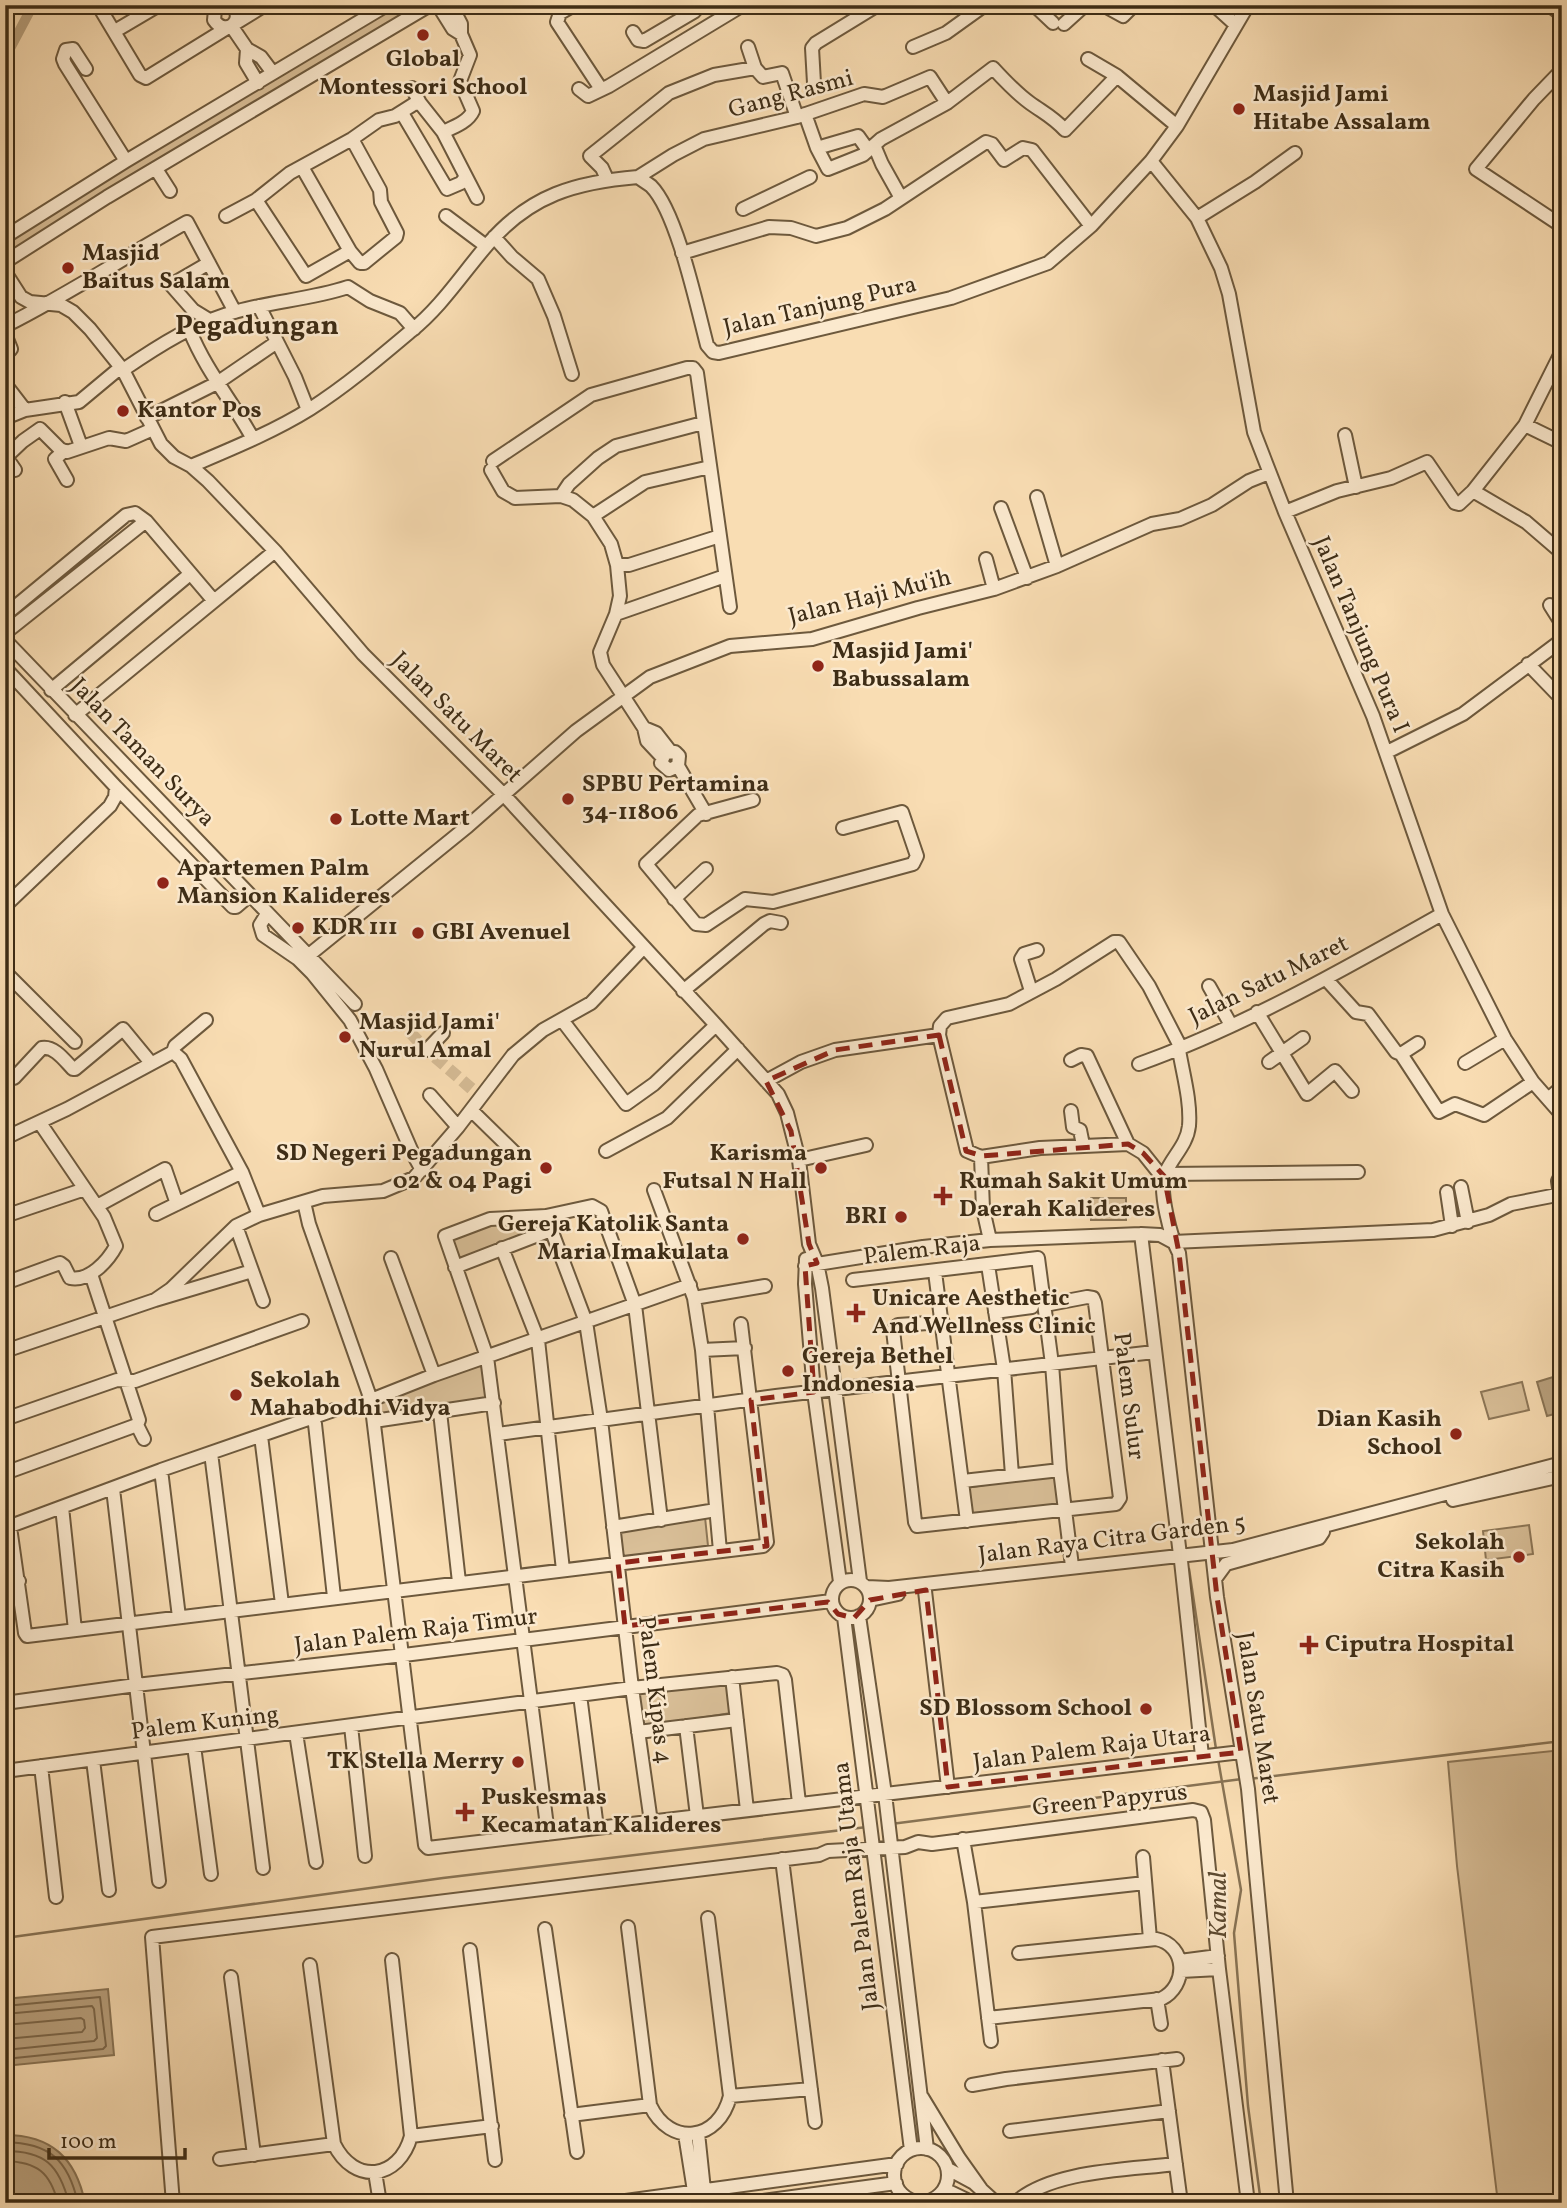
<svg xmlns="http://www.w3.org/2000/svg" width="1567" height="2208" font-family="Vollkorn,serif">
<rect width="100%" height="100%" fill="#f9ddb3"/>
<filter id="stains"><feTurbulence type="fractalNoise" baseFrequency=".00286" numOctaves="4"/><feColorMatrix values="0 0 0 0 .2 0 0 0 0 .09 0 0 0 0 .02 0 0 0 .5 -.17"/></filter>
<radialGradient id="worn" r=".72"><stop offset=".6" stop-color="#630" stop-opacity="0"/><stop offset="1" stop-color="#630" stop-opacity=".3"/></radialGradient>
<path fill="#d9bf98" stroke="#8c7657" stroke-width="2" d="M 387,5 L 428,5 L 5,262 L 5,238 Z
M 1091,1198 L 1126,1198 L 1126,1220 L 1091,1220 Z
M 538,1217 L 541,1226 L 457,1262 L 447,1238 L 496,1220 Z
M 482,1364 L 487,1400 L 379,1416 L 377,1401 Z
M 1522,1382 L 1529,1410 L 1489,1419 L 1481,1392 Z
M 1055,1474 L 1060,1505 L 968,1515 L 966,1488 Z
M 705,1517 L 708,1546 L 620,1558 L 616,1531 Z
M 1529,1525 L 1533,1554 L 1486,1560 L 1483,1531 Z
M 727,1681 L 731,1713 L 641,1727 L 637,1693 Z
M 1562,1750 L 1562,2203 L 1498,2203 L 1457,1866 L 1448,1762 Z"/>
<path fill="#b9a17e" stroke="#887354" stroke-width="2" d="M 1553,1377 L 1562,1412 L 1547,1416 L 1537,1382 Z
M 108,1989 L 114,2055 L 5,2066 L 5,1999 Z
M 5,2135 C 51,2135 76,2158 85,2203 L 5,2203 Z"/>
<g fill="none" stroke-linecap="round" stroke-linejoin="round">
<path stroke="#7c674a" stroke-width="2" d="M 5,2006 L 100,1997 L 106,2046 L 103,2049 L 5,2059
M 5,2014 L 92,2006 L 94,2009 L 97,2038 L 94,2041 L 5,2050
M 5,2025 L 81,2018 L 84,2020 L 85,2028 L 82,2032 L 5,2039
M 5,2142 C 50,2143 68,2160 78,2203
M 5,2151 C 45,2151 59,2165 69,2203
M 5,2161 C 37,2162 50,2172 58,2203"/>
<path stroke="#887354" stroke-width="2.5" d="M 1189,1569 L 1216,1749
M 1218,1759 L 1241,1890 L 1234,1933 L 1248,2106 L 1261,2203
M 1249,1779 L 1562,1741
M 891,1824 L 1242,1779
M 5,1938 L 443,1878 L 867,1827"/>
<path stroke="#b9a17e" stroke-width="10" d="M 5,58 L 33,5"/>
<path stroke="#d4ba94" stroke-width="12" stroke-dasharray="12 6" stroke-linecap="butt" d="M 397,1019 L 427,1050 L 481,1097"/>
<defs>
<path id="minor" d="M 98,5 L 140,75 L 146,78 L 227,28
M 221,5 L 215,10 L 214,20 C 226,38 247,19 231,5
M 438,5 L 453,29 L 461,34
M 451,5 L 461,24 L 461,34 L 470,55 L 460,81 L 473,111 C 468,122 454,127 443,132 L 477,198
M 574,5 L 560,13 L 557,22 L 601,89
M 1034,5 L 1053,23
M 1103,5 L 1123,16 L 1134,5
M 1214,5 L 1236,25
M 1549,5 L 1562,15
M 5,16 L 10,5
M 236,23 L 265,5
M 1064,24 L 1085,5
M 232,27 L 247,49 L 261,57 L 273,73
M 115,31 L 159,5
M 633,32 L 638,40 L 644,41 L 695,11 L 696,5
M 748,47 L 755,68
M 913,47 L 946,33 L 985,5
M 247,49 L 246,63 L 258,83
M 1088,59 L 1117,76
M 86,69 L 73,49 L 66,50 L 63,59 L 65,64 L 126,161
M 1562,70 L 1534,99 L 1476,169 L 1562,226
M 814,83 L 812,48 L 816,43 L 878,5
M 412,88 L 420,103
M 579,89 L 588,96 L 609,86 L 743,5
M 402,113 L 447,189 L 461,183 L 465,178
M 805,114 L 817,148 L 858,136 L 868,150
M 874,145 L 882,164 L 901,198
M 817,148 L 828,169 L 863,155 L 881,139 L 947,103 L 993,68 C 1005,81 1016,93 1030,103 C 1044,113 1053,117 1065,130 L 1117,76 L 1177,126
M 1151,161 L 1197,218 L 1221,268 L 1229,294 L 1254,432 L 1285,512 L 1373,716 L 1442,914 L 1505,1039 L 1533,1082 L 1562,1115
M 302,167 L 350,251 L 360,263 L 364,263 L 396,237 L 397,233 L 381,202 L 380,190 L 352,139
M 156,169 L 170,191
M 638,177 L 673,155 L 704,139 L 797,117 L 864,94 L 883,97 L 930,77 L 947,103
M 607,179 L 602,168 L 590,156 L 669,93 L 714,75 L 755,68 L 763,77 L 782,73 L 797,117
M 256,200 L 306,276 L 350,251
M 743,209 L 810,177
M 226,216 L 256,200 L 290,173 L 352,139 L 379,120 L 395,116 L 414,104 L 420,103 L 443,132
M 446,216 L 486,246
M 1197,218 L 1255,182 L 1295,153
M 5,237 L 126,161 L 387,5
M 494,237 L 512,257 L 538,279 L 554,316 L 572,374
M 682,253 L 769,227 L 791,228 L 816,236 L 847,228 L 885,209 L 986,142 L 992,144 L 1004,160 L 1023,148 L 1032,150 L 1091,226
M 5,262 L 107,197 L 430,5
M 209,263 L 171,285 L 193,310 L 211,321
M 5,272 L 21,297 L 30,302 L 61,305 L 73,312 L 90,329 L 123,370 L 161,444 L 174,457 L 191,466 L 208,481 L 275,551 L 363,654 L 504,795 L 716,1025 L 778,1094 L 787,1113 L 799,1160 L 809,1244 L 817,1263 L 822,1288 L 860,1581
M 259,306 L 295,377 L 308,410
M 5,326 C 67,295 126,256 187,222 L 235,312
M 190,331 C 206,371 233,402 253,439
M 5,334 L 11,349 L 5,355
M 123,370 C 158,346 197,321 238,311 C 274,301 312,299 348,287 L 370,301 L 400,313 L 414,329
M 5,384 L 25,410
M 65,402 L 81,446
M 5,418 L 25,410 L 79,402 L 121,367
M 147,418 L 217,383 L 277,342
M 1525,425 L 1562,443
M 1345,435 L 1356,487
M 63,452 L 55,459 L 67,480
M 6,457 L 15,470
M 5,458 L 23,441 L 40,429 L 60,449 L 67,452 L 109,438 L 126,441 L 153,429
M 493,461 L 591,395 L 687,368 L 693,368 L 697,373 L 730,607
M 191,466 C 231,449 273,432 310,409 C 346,386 379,358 411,331 C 442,306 462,274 488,244 C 530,195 576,182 638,177 C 642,180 647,183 651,186 C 677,212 697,307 707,345 L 713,352 L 719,353 L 951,298 L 1048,263 L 1091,226 L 1151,161 L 1177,126 L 1248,5
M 491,470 L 503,491 L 515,498 L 561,496 L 573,500 L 593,516 L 611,544 L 617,565 L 620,596 L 616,614 L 600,652 L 603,665 L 644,728 L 647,741 L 662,757
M 1473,491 L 1526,522 L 1562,553
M 561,496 L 569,484 L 598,458 L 616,446 L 703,423
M 1037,497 L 1057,566
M 1001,508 L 1027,578
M 1285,512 L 1337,491 L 1391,478 L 1427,462 L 1455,503 L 1459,504 L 1473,491 L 1525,425 L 1562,351
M 593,516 L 645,482 L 710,467
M 986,559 L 994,589
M 617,565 L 629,565 L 720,536
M 1550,605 L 1562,624
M 616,614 L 725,576
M 5,615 L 126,515 L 135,513 L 146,521 L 214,601 L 275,551
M 5,633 L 146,521
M 5,640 L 355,1004
M 1528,664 L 1558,695
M 5,668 L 116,787 L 233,907 L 236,907 L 250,895
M 51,690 L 190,574
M 75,715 L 214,601
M 644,728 L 656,733 L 670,751
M 1387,752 L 1463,714 L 1562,640
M 678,766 L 669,770 L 661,763 L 665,753 L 675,752 L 679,756 L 678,766 L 706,814
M 753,800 L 698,815 L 646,864 L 696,924 L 706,925 L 745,899 L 773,902 L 913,864 L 917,856 L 902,812 L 843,828
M 674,899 L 706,869
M 5,906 L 110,806 L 115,797 L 116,787
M 267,914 L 260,925 L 263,935 L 298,959 L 312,973 L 350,1020 L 376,1069 L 412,1152 L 422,1170
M 309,955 L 468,826 L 576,731 L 650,677 L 730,646 L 812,639 L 918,608 L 994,589 L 1057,566 L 1152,524 L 1180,519 L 1212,505 L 1249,481 L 1269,473
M 5,972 L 75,1042
M 1326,979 L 1356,1012 L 1368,1014 L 1396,1052 L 1401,1054 L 1439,1112 L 1455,1104 L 1484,1115 L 1533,1082
M 1209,986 L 1231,1025
M 683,991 L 764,924 L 770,921 L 781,923
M 1031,991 L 1021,959 L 1024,954 L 1037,950
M 1257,1012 L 1307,1094 L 1335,1071 L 1352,1091
M 562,1020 L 626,1104 L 654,1084 L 716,1025
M 427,1050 L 443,1033
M 1179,1050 C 1183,1074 1191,1101 1189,1126 C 1187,1145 1172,1157 1165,1174 C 1158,1190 1171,1238 1179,1253 L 1217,1597 L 1248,1789 L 1287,2203
M 173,1052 L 175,1046 L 206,1020
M 1401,1054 L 1418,1043
M 1071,1060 L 1081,1055 L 1087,1056 L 1128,1144
M 1269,1062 L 1303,1038
M 1465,1063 L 1505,1039
M 1139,1064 C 1245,1026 1344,969 1442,914
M 5,1070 L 14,1078 L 42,1048 C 55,1046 65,1061 73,1069 L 75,1069 L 123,1029 L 151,1063
M 766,1081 L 801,1062 L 835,1050 L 939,1035
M 430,1095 L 458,1127
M 1548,1099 L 1562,1087
M 471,1110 L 516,1154
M 1071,1111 L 1073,1127 L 1080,1130 L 1083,1145
M 5,1138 L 67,1109 L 173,1052 L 181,1059 L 242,1172 L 259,1215
M 606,1151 L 667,1118 L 738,1049
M 981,1157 L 983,1209 L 990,1240
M 799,1160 L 866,1145
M 1165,1174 L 1358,1172
M 1164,1176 L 1159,1173 L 1143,1153 L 1128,1144 L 1040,1148 L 981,1157 L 967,1151 L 939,1035 L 940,1026 L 947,1018 L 1009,1004 L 1056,979 L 1114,942 L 1119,942 L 1149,986 L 1181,1048
M 1461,1187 L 1468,1222
M 654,1190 L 694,1298 L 702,1350 L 720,1551
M 1447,1192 L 1452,1226
M 1560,1195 L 1558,1181 L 1562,1173
M 304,1202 L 309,1224 L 371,1400 L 425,1845 L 428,1848 L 1241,1752
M 97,1206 L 165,1169 L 177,1204
M 156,1214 L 242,1172
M 5,1216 L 85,1189
M 546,1216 L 586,1322 L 601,1420 L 632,1688 L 651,1822
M 236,1226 L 263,1301
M 1141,1234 L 1180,1555
M 1173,1242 L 1433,1230 L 1489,1215 L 1511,1204 L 1562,1194
M 502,1248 L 538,1340 L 563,1570
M 391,1258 L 434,1375
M 806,1259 L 805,1284 L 814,1392 L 840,1582
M 988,1265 L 1004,1369 L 1012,1475
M 805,1266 L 923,1247 L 990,1240 L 1141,1234 L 1160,1235 L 1173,1242
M 455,1267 L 551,1230
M 935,1272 L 967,1521
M 91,1274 L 139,1420 L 137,1425 L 144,1439
M 853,1280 L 1038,1258 L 1052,1364 L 1060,1470 L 1072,1566
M 5,1283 L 60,1263 L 64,1266 L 70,1278 C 89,1282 108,1261 116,1246 L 104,1217 L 40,1123
M 694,1298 L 765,1286
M 155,1300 L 171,1289 L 236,1226 L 259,1215 L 323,1196 L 383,1191 L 414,1178 L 458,1127 L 513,1055 L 543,1030 L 591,1003 L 644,947
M 995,1312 L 1032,1307
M 943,1322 L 898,1325 L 893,1330 L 915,1522 L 917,1526 L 1116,1504 L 1120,1498 L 1095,1303 L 1093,1298 L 1087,1297 L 1045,1305
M 702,1350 L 745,1348
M 5,1351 L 155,1300 L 252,1271
M 371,1400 L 434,1375 L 690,1285
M 440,1412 L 459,1582
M 5,1419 L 117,1380 L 135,1381 L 302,1321
M 312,1419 L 315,1424 L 334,1597
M 374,1421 L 494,1403
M 498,1434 L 776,1396 L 1154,1352
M 261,1436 L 282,1604
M 211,1453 L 263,1868
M 161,1470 L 179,1617
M 5,1473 L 137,1425
M 963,1481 L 1060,1470
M 113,1489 L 159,1881
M 1453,1500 L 1562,1476
M 62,1507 L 75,1630
M 10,1527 L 25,1633 L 27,1636 L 763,1546 L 767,1542 L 741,1324
M 613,1527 L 716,1510
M 5,1528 L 161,1470 L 334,1410
M 1181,1561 L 1202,1756
M 1215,1579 L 1226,1564 L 1319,1538 L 1323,1532
M832 1599a19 19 0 1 1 38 0a19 19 0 1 1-38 0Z
M 5,1584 L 19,1581
M 867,1587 L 889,1588 L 1233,1550 L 1562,1463
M 925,1591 L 948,1787
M 870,1600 L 898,1594
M 859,1616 L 885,1794 L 927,2149
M 844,1617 L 911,2150
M 732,1677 L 747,1810
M 580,1695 L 597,1828
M 5,1703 L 136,1685 L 404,1655 L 831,1601
M 351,1726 L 365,1856
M 686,1726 L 697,1816
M 638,1732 L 737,1720
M 296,1733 L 316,1862
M 194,1746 L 211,1874
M 93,1760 L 109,1890
M 41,1766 L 56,1897
M 5,1771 L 632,1688 L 777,1673 L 783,1675 L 785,1680 L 799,1803
M 548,1834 L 487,1357 L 445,1236 L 490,1219 L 546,1216 L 592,1206 L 601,1211 L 635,1305 L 661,1520
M 963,1839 L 974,1902 L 991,2041
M 1143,1857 L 1150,1939
M 782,1859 L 815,2122
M 5,1889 L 6,1898
M 974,1902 L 1145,1883
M 628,1927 L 650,2105 C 670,2148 719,2141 730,2096 L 708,1918
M 545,1929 L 577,2152
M 470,1950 L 495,2160
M 1180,1961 L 1218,1956
M 310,1965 L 334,2144 C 354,2185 399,2180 411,2136 L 392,1960
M 1181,1971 L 1219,1969
M 231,1977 L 254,2155
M 1157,1999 L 1161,2024
M 988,2018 L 1161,1999 C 1188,1986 1187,1945 1156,1939 L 1019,1953
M 1162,2060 L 1181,2203
M 972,2085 L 1006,2079 L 1177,2059
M 730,2096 L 811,2089
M 922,2097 L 959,2158 L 981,2189
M 571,2115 L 650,2105
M 1010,2131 L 1169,2111
M 698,2133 L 704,2190
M 685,2134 L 694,2191
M 411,2136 L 492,2126
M894 2175a27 27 0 1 1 54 0a27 27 0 1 1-54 0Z
M 220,2159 L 334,2144
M 948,2169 L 974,2183 L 996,2203
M 375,2172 L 380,2203
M 944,2189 L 973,2203
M 173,2203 L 152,1937 L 819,1855 L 828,1851 L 905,1847 L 918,1842 L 932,1844 L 1193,1810 L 1201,1812 L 1204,1820 L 1219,1969 L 1248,2203
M 611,2203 L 897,2164
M 748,2203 L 896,2183
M 1015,2203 C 1051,2170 1128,2170 1176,2164"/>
</defs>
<use href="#minor" stroke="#6d593d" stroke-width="16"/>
<use href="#minor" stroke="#fbe9ce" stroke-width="12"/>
</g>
<path fill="none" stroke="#8f2418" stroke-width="5" stroke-dasharray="14 9" stroke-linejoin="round" d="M 939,1035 L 966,1151 L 982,1156 L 1128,1144 L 1143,1153 L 1164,1176 L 1179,1253 L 1217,1597 L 1241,1752 L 948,1787 L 926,1590 L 870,1600 L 854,1618 L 838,1614 L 828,1602 L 625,1626 L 618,1563 L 767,1546 L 751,1400 L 814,1392 L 805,1266 L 817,1263 L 809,1244 L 791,1131 L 766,1081 L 835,1050 Z"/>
<g fill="#8f2418" stroke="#fbe9ce" stroke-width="2.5">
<circle cx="423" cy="35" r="7"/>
<circle cx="1239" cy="109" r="7"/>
<circle cx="68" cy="268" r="7"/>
<circle cx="123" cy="411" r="7"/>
<circle cx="818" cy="666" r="7"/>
<circle cx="568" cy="799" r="7"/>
<circle cx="336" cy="819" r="7"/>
<circle cx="163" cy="883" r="7"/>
<circle cx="298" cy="928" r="7"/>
<circle cx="418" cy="933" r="7"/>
<circle cx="345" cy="1037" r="7"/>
<circle cx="546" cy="1168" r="7"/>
<circle cx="821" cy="1168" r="7"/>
<path d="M939.5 1185.5h7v7h7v7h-7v7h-7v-7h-7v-7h7z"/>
<circle cx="901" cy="1217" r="7"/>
<circle cx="743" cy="1239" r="7"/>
<path d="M852.5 1302.5h7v7h7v7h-7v7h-7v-7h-7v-7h7z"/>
<circle cx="788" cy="1371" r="7"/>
<circle cx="236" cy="1395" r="7"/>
<circle cx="1456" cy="1434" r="7"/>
<circle cx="1519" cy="1557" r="7"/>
<path d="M1305.5 1634.5h7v7h7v7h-7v7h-7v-7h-7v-7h7z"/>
<circle cx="1146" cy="1709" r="7"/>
<circle cx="518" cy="1762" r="7"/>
<path d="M461.5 1801.5h7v7h7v7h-7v7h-7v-7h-7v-7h7z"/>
</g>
<g text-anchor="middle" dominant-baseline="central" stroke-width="5" stroke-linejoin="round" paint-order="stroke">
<g font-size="24" font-weight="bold" fill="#3e2d16" stroke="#fbe9ce" text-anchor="start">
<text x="423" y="60" text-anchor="middle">Global<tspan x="423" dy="28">Montessori School</tspan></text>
<text x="1253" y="95">Masjid Jami<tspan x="1253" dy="28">Hitabe Assalam</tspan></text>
<text x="82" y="254">Masjid<tspan x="82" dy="28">Baitus Salam</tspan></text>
<text x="137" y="411">Kantor Pos</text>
<text x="832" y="652">Masjid Jami'<tspan x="832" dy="28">Babussalam</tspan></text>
<text x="582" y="785">SPBU Pertamina<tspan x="582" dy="28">34-11806</tspan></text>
<text x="350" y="819">Lotte Mart</text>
<text x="177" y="869">Apartemen Palm<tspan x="177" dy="28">Mansion Kalideres</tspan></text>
<text x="312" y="928">KDR 111</text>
<text x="432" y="933">GBI Avenuel</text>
<text x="359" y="1023">Masjid Jami'<tspan x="359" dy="28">Nurul Amal</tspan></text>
<text x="532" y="1154" text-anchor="end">SD Negeri Pegadungan<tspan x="532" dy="28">02 &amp; 04 Pagi</tspan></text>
<text x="807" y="1154" text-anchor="end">Karisma<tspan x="807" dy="28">Futsal N Hall</tspan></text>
<text x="959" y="1182">Rumah Sakit Umum<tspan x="959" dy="28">Daerah Kalideres</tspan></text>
<text x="887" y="1217" text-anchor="end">BRI</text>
<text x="729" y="1225" text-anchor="end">Gereja Katolik Santa<tspan x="729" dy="28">Maria Imakulata</tspan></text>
<text x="872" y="1299">Unicare Aesthetic<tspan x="872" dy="28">And Wellness Clinic</tspan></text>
<text x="802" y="1357">Gereja Bethel<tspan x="802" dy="28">Indonesia</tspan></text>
<text x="250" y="1381">Sekolah<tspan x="250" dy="28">Mahabodhi Vidya</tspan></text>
<text x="1442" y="1420" text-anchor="end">Dian Kasih<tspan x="1442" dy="28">School</tspan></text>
<text x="1505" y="1543" text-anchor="end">Sekolah<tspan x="1505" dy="28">Citra Kasih</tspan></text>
<text x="1325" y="1645">Ciputra Hospital</text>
<text x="1132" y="1709" text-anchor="end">SD Blossom School</text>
<text x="504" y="1762" text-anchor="end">TK Stella Merry</text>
<text x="481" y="1798">Puskesmas<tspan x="481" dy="28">Kecamatan Kalideres</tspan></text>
</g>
<g font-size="24" fill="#3e2d16" stroke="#fbe9ce">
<text transform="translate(791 95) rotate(-15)">Gang Rasmi</text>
<text transform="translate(820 307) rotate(-13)">Jalan Tanjung Pura</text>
<text transform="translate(870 598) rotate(-14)">Jalan Haji Mu'ih</text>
<text transform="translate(1360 635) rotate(67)">Jalan Tanjung Pura I</text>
<text transform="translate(456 718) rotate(45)">Jalan Satu Maret</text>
<text transform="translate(142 753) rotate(46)">Jalan Taman Surya</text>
<text transform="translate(1269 981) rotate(-26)">Jalan Satu Maret</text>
<text transform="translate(922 1251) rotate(-7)">Palem Raja</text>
<text transform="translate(1128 1396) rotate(83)">Palem Sulur</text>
<text transform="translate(1112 1540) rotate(-7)">Jalan Raya Citra Garden 5</text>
<text transform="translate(416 1632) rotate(-7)">Jalan Palem Raja Timur</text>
<text transform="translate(654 1690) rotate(83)">Palem Kipas 4</text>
<text transform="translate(1257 1718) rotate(81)">Jalan Satu Maret</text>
<text transform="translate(205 1724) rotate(-7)">Palem Kuning</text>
<text transform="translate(1092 1749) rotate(-7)">Jalan Palem Raja Utara</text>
<text transform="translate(1110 1801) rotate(-6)">Green Papyrus</text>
<text transform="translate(857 1886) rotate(-97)">Jalan Palem Raja Utama</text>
</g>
<g font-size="26" font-style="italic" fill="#5d4a30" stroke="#fbe9ce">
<text transform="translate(1219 1905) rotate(-90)">Kamal</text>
</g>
<g font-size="28" font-weight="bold" fill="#3e2d16" stroke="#fbe9ce">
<text x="257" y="326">Pegadungan</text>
</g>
</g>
<rect width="1567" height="2208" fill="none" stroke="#f9ddb3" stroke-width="28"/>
<rect x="7" y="7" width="1553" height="2194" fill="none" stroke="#3e2d16" stroke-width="3.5"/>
<rect x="14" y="14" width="1539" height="2180" fill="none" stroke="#3e2d16" stroke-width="2"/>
<path d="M49 2148v10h136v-10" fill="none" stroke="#3e2d16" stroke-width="3.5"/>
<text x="60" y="2148" font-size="21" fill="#3e2d16" stroke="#fbe9ce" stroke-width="5" paint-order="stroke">100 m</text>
<rect width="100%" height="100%" filter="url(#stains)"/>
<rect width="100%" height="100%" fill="url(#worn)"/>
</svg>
